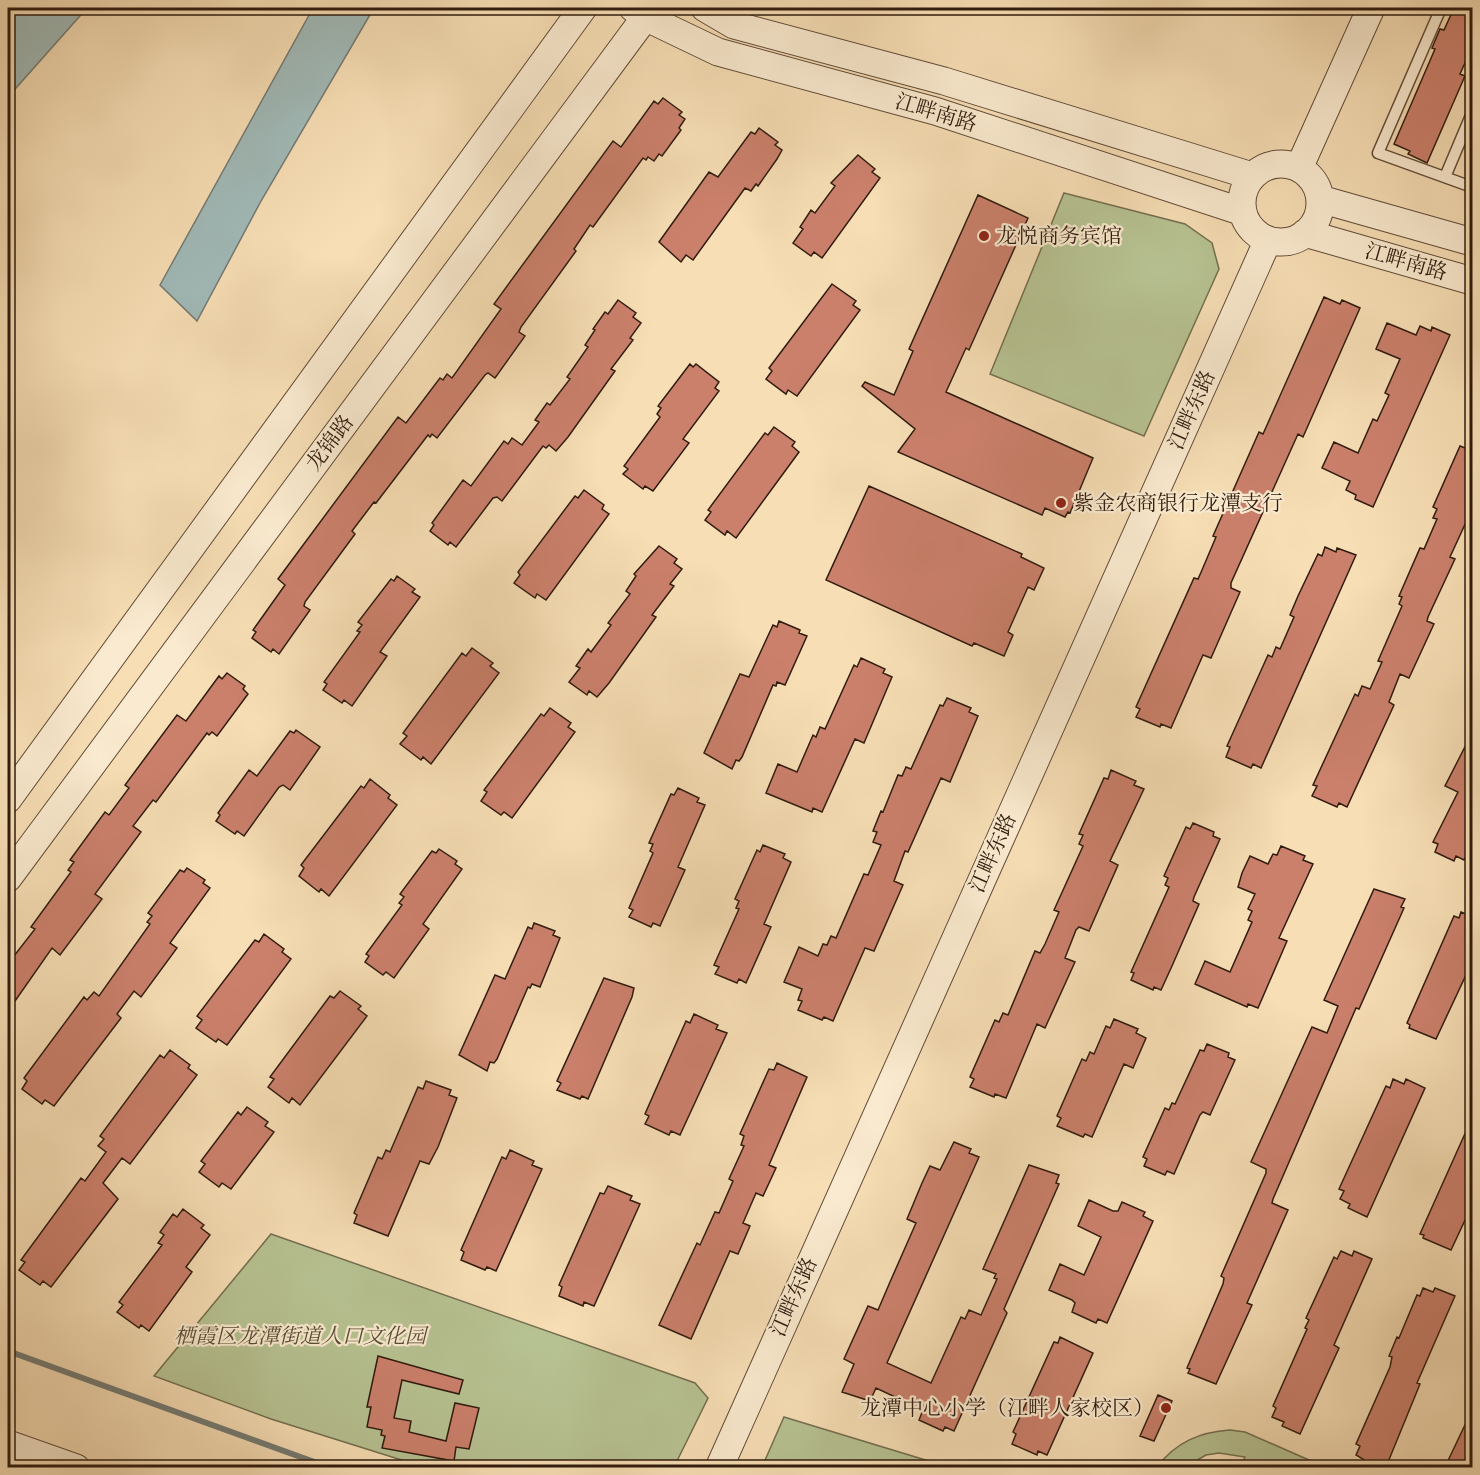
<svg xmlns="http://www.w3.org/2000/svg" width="1480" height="1475" font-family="'IM FELL Double Pica','Noto Serif SC',serif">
<rect width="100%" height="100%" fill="#f7deb5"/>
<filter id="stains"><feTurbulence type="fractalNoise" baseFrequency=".00333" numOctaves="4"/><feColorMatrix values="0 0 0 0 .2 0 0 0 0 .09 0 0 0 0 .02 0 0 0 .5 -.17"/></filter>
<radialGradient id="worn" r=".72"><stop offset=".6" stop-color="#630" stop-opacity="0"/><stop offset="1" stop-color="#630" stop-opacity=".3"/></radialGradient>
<path fill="#b7c292" stroke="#746f50" stroke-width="1.5" d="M 1064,193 L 1185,224 L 1212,243 L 1219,269 L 1144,436 L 990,374 Z
M 271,1234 L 695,1383 L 708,1398 L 674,1467 L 427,1468 L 271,1419 L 154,1376 Z
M 784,1417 L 932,1462 L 936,1467 L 762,1467 Z
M 1230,1430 L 1245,1432 L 1325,1467 L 1240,1467 L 1245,1457 L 1219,1453 L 1206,1455 L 1185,1467 L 1157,1467 C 1176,1442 1200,1432 1230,1430 Z"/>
<path fill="#a1bab8" stroke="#747b74" stroke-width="1.5" d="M 8,8 L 87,8 L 8,97 Z
M 313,8 L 374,8 L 261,201 L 197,321 L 160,285 Z"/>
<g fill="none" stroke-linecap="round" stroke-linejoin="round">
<path stroke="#747b74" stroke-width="6" d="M 8,1351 L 331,1468"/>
</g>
<path fill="#cb806c" stroke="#301c0f" stroke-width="1.5" d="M 1454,8 L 1473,8 L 1473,45 L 1460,74 L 1465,76 L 1427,163 L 1408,154 L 1410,151 L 1394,144 L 1435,49 L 1432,48 L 1440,29 L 1444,30 Z
M 663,98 L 682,112 L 679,115 L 685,119 L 679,128 L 681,130 L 662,156 L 659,154 L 654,161 L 648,157 L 646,160 L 643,158 L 593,227 L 590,225 L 574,249 L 576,251 L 521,327 L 519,332 L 525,336 L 495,378 L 488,373 L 485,375 L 437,438 L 432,434 L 430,437 L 428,435 L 376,503 L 374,502 L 352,531 L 355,534 L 305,602 L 304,606 L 310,610 L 279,654 L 273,649 L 271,652 L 252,638 L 256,632 L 253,630 L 285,585 L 278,579 L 398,417 L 406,423 L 440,378 L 443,380 L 447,374 L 452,378 L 501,309 L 494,304 L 613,141 L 621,147 L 654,101 L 658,104 Z
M 759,128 L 778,142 L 775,145 L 782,150 L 777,159 L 758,186 L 756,184 L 751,191 L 745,188 L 693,260 L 686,255 L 681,262 L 659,242 L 709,172 L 718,177 L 751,132 L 755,134 Z
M 858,155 L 875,169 L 872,172 L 880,178 L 822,258 L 814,252 L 811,256 L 793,243 L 803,229 L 800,227 L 811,210 L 815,213 L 835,186 L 831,183 Z
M 978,195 L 1028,218 L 969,350 L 966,348 L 946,392 L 1093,458 L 1070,513 L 1068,512 L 1065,517 L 1045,508 L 1042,515 L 898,452 L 915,429 L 862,386 L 865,382 L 894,395 L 913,351 L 909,349 Z
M 832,284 L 856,301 L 853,305 L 860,310 L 797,396 L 788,390 L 786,394 L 766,379 L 772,371 L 769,368 Z
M 1324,297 L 1340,304 L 1342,300 L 1360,308 L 1303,437 L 1298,434 L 1231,583 L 1231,588 L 1240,592 L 1211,658 L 1203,655 L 1171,728 L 1161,724 L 1160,727 L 1136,717 L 1140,709 L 1136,707 L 1194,578 L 1198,579 L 1202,570 L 1216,537 L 1213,536 L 1232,493 L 1259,432 L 1263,434 Z
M 618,300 L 636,313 L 633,317 L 641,323 L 630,338 L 633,340 L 611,369 L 615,371 L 568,437 L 556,451 L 549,445 L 546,448 L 543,446 L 502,501 L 497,497 L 493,498 L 456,547 L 450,542 L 448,545 L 430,531 L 434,525 L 432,523 L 463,480 L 471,486 L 504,441 L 508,444 L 512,438 L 522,445 L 539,422 L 535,420 L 547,403 L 550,405 L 570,379 L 567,377 L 588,347 L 585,345 L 595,330 L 593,329 L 605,312 L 608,314 Z
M 1387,323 L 1416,335 L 1420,326 L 1431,331 L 1432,327 L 1450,335 L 1373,507 L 1355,499 L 1356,495 L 1346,490 L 1350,481 L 1322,468 L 1334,442 L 1358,453 L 1373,419 L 1377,421 L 1389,395 L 1385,393 L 1400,359 L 1376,349 Z
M 690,364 L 693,367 L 696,364 L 719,382 L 715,388 L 719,391 L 683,439 L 689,443 L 653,491 L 645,486 L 643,489 L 623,474 L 628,469 L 624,466 L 660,417 L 657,414 L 661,408 L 658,406 Z
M 774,427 L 795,442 L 792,446 L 799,452 L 736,538 L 727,531 L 725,535 L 705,520 L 711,512 L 708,510 L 765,433 L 768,435 Z
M 1460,446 L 1473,451 L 1473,507 L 1450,557 L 1455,559 L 1428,617 L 1427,621 L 1434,624 L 1409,678 L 1400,674 L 1389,702 L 1394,705 L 1347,807 L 1339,803 L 1337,807 L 1312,796 L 1317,786 L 1313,785 L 1355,694 L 1358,696 L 1362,686 L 1370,689 L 1382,662 L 1378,661 L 1402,606 L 1399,604 L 1402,597 L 1399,596 L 1420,548 L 1424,549 L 1437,519 L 1433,518 L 1437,509 L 1433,507 Z
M 869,486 L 1022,554 L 1021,557 L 1044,568 L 1034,590 L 1028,587 L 1008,632 L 1013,635 L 1004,656 L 974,643 L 972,646 L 826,580 Z
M 584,490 L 604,505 L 602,509 L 609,514 L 546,600 L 537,594 L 535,598 L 514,583 L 520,575 L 518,572 L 575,496 L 578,498 Z
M 659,546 L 677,559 L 674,563 L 682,569 L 670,584 L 674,586 L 652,615 L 656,617 L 609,683 L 597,697 L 589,691 L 587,695 L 569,682 L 580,668 L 576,666 L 588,649 L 591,652 L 611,625 L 608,623 L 630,594 L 626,591 L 636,576 L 634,574 Z
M 1325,547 L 1336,552 L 1337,548 L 1356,555 L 1261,768 L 1253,764 L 1251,768 L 1226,757 L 1230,747 L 1227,746 L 1268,655 L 1272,657 L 1276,647 L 1280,649 L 1294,617 L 1290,615 L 1298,596 L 1318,554 L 1322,556 Z
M 397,576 L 415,589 L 412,592 L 420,597 L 380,652 L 387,656 L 352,706 L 344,700 L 342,703 L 323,690 L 327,684 L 324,682 L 360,632 L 357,631 L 362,625 L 358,622 L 391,579 L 394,581 Z
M 779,621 L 800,630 L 799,633 L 807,636 L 785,685 L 777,682 L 776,686 L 773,685 L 742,757 L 739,761 L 736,760 L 732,769 L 704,753 L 740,674 L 749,677 L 773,625 L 777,627 Z
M 472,648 L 493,663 L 490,666 L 499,673 L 431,764 L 423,757 L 421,760 L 400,744 L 407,736 L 403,733 L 462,653 L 466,656 Z
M 861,658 L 885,669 L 883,673 L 892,677 L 864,743 L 855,739 L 822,812 L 813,808 L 812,812 L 766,793 L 778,764 L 797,772 L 813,735 L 816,737 L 820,727 L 825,729 L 854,665 L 857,667 Z
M 227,673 L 245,686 L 243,689 L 248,694 L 217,736 L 212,732 L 209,735 L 207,733 L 156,802 L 153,800 L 133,826 L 141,832 L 95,894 L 102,899 L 60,955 L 52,948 L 8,1011 L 8,951 L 14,956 L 35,929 L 31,927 L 71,872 L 68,870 L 74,862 L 70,860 L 105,812 L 109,815 L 129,788 L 125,785 L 177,715 L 186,721 L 219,676 L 222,679 Z
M 947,698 L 971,708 L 969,712 L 978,716 L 950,782 L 941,778 L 908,852 L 905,851 L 894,881 L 903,885 L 874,951 L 865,948 L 833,1021 L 824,1017 L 822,1020 L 798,1010 L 802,1001 L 798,1000 L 802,989 L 784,982 L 799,947 L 818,956 L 823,944 L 827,945 L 831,936 L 836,938 L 864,874 L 868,875 L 881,845 L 873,842 L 877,832 L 873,831 L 881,811 L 883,812 L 898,775 L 902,776 L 906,767 L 911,769 L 940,705 L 943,706 Z
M 550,708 L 571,723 L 568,727 L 575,732 L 512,818 L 504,812 L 501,815 L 481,801 L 487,792 L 484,790 L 541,714 L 544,716 Z
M 296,730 L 320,747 L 290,790 L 283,785 L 279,787 L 244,836 L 237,831 L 235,834 L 216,821 L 220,815 L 218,813 L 249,770 L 257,776 L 290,731 L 294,733 Z
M 1473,731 L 1473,842 L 1464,860 L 1456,856 L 1454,861 L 1435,852 L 1438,844 L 1433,842 L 1458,792 L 1445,786 Z
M 1111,770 L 1136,781 L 1134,785 L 1144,789 L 1110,861 L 1118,865 L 1089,931 L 1079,927 L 1076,930 L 1065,958 L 1075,962 L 1045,1028 L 1037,1024 L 1006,1098 L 995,1094 L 994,1097 L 970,1087 L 974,1079 L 970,1077 L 995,1020 L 999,1022 L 1003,1013 L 1008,1015 L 1035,951 L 1040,953 L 1045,944 L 1059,912 L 1054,910 L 1083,846 L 1079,844 L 1083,835 L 1079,834 L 1104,778 L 1108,779 Z
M 370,779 L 390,795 L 388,798 L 397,805 L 329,896 L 321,889 L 319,892 L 299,876 L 304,868 L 301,865 L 361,786 L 364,788 Z
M 678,788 L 699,798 L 697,802 L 705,805 L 678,867 L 685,870 L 660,926 L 653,923 L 651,927 L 629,917 L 633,910 L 629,908 L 653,853 L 650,851 L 653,844 L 649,843 L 671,794 L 674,795 Z
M 1193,823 L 1214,832 L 1213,836 L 1220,839 L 1194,897 L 1193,901 L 1199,904 L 1172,966 L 1161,990 L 1154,987 L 1153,990 L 1131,980 L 1134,973 L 1131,972 L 1169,887 L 1165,885 L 1168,878 L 1164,876 L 1186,827 L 1190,829 Z
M 763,845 L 785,854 L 783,858 L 791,862 L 764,924 L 771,927 L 746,983 L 739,979 L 737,983 L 715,974 L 719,967 L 714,965 L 739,909 L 736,908 L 739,901 L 735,899 L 757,850 L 760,852 Z
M 1281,846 L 1305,856 L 1303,860 L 1313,864 L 1279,938 L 1287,941 L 1258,1008 L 1248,1004 L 1247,1007 L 1195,984 L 1205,961 L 1230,972 L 1252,922 L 1248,920 L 1252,911 L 1248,909 L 1255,894 L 1238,887 L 1242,873 L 1250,856 L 1268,864 L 1273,854 L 1277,855 Z
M 439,849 L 457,861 L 455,864 L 462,869 L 423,924 L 429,929 L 394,978 L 386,972 L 383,975 L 365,962 L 369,956 L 366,954 L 402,905 L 399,903 L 404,897 L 400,894 L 432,851 L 436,853 Z
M 187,868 L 205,880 L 203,883 L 210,888 L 170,943 L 177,948 L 141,997 L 134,991 L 117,1014 L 121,1018 L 54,1106 L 45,1100 L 42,1104 L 22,1089 L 27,1081 L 24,1078 L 84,997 L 87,1000 L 94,992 L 99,996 L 150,924 L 147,922 L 152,916 L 148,913 L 180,870 L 184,872 Z
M 1374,889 L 1405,899 L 1401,907 L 1404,908 L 1359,1009 L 1356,1008 L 1273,1199 L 1272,1203 L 1288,1210 L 1247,1303 L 1252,1305 L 1216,1384 L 1188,1373 L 1190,1369 L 1187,1368 L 1223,1284 L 1224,1278 L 1221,1276 L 1266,1173 L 1266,1169 L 1251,1162 L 1312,1027 L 1327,1033 L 1338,1006 L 1324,1000 Z
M 1461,912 L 1473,917 L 1473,960 L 1436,1039 L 1409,1028 L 1410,1025 L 1407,1023 L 1454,916 L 1459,918 Z
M 534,923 L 555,931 L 553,935 L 560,938 L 540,987 L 532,984 L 530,988 L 528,987 L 497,1059 L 494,1063 L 490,1062 L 487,1071 L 459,1055 L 495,975 L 505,979 L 528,927 L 532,929 Z
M 264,934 L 284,949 L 282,952 L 291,959 L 227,1045 L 218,1039 L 216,1042 L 196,1028 L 202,1020 L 197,1016 L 255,940 L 259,942 Z
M 604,978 L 634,988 L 632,997 L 588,1099 L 582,1096 L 580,1099 L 557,1090 L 561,1083 L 557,1081 Z
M 340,991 L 361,1006 L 358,1009 L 367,1016 L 300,1105 L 292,1098 L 289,1103 L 268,1087 L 274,1079 L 270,1077 L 330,996 L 334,998 Z
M 694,1014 L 718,1025 L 716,1029 L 727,1033 L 680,1135 L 671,1131 L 669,1135 L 645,1124 L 649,1116 L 645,1114 L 686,1021 L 690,1023 Z
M 1114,1019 L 1138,1029 L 1136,1033 L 1146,1038 L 1133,1068 L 1124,1064 L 1092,1137 L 1085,1134 L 1083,1137 L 1057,1126 L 1061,1118 L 1057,1116 L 1082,1059 L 1086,1061 L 1090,1052 L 1094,1054 L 1106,1026 L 1110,1028 Z
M 1207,1044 L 1229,1053 L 1228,1057 L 1235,1060 L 1210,1115 L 1203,1112 L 1200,1115 L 1174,1174 L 1167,1171 L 1165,1175 L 1144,1166 L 1147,1159 L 1143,1157 L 1165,1108 L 1169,1110 L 1172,1103 L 1175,1104 L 1200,1050 L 1204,1051 Z
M 170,1050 L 190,1065 L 188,1068 L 197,1075 L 130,1164 L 122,1158 L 103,1183 L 118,1199 L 51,1287 L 43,1281 L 40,1285 L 19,1270 L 25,1262 L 21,1260 L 81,1178 L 85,1181 L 106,1152 L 98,1146 L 104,1139 L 100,1136 L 160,1055 L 164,1058 Z
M 777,1063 L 807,1077 L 769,1165 L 776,1168 L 763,1196 L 756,1193 L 743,1223 L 750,1226 L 738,1254 L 730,1251 L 691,1339 L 659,1325 L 697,1243 L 700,1245 L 715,1212 L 719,1213 L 733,1181 L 729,1179 L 744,1146 L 741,1145 L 744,1136 L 740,1134 L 769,1069 L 774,1070 Z
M 1393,1079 L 1404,1084 L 1406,1079 L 1425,1088 L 1367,1217 L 1348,1208 L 1350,1204 L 1340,1199 L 1344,1191 L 1339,1189 L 1386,1086 L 1390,1088 Z
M 426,1081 L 451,1090 L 449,1095 L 457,1098 L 438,1147 L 429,1164 L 420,1161 L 388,1236 L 354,1223 L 357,1215 L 354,1213 L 378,1157 L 382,1159 L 386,1150 L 390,1152 L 418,1087 L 423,1089 Z
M 247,1107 L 268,1122 L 265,1126 L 274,1132 L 231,1189 L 222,1183 L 219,1187 L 199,1172 L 205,1164 L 201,1161 L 238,1112 L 241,1115 Z
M 1472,1118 L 1473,1203 L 1451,1250 L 1423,1238 L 1424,1235 L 1420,1234 Z
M 954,1142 L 971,1149 L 969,1153 L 979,1157 L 887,1363 L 931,1383 L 961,1317 L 965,1319 L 969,1310 L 981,1315 L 997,1279 L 994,1278 L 996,1274 L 983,1269 L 1029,1165 L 1059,1175 L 1056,1183 L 1059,1184 L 1004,1309 L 1007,1313 L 954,1431 L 945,1427 L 943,1431 L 919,1420 L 923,1410 L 876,1388 L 870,1401 L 842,1392 L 854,1364 L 844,1359 L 868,1306 L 878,1310 L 890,1282 L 916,1223 L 907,1219 L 922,1183 L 930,1166 L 940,1170 Z
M 510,1150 L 534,1161 L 532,1165 L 542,1169 L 496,1271 L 487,1267 L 485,1270 L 461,1260 L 464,1252 L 461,1250 L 502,1157 L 506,1159 Z
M 608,1186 L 632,1196 L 630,1200 L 640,1204 L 594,1306 L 584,1302 L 583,1306 L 559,1296 L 562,1287 L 559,1285 L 600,1193 L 604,1194 Z
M 1089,1200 L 1113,1211 L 1118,1211 L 1122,1202 L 1145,1212 L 1143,1216 L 1153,1221 L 1107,1323 L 1098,1319 L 1096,1323 L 1072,1312 L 1075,1303 L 1072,1300 L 1049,1290 L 1060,1264 L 1084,1275 L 1101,1237 L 1078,1226 Z
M 183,1209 L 204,1225 L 201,1228 L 210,1235 L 186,1267 L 192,1272 L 149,1331 L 141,1325 L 139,1328 L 117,1312 L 123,1305 L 119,1302 L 162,1245 L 158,1243 L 164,1235 L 160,1232 L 173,1214 L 177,1217 Z
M 1341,1251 L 1352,1256 L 1354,1251 L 1372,1259 L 1334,1345 L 1339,1348 L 1300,1434 L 1282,1426 L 1284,1422 L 1272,1417 L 1276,1408 L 1273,1406 L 1307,1329 L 1305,1328 L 1309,1320 L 1306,1318 L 1334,1257 L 1337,1259 Z
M 1423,1288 L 1433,1292 L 1435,1288 L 1455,1296 L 1417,1383 L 1420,1384 L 1386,1467 L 1376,1467 L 1356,1455 L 1360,1446 L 1356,1444 L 1390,1367 L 1392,1357 L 1389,1356 L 1397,1337 L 1399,1338 L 1417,1295 L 1420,1296 Z
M 1060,1337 L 1093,1353 L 1047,1455 L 1038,1451 L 1037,1455 L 1012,1444 L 1016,1434 L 1013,1432 L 1054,1342 L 1058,1343 Z
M 378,1356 L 463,1380 L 459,1394 L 402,1380 L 394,1418 L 411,1421 L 409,1432 L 446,1441 L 455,1403 L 479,1408 L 469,1449 L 456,1447 L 454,1461 L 382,1448 L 385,1436 L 381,1435 L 382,1430 L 367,1427 L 371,1407 L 367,1407 Z
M 1158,1395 L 1172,1401 L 1154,1441 L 1140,1436 Z
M 1473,1408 L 1473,1467 L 1445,1467 Z"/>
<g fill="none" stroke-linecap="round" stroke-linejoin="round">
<defs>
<path id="service" d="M 1441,8 L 1378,153 L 1472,187
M 1445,177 L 1472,113"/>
<path id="tertiary" d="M 633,8 L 645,17 L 718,52 L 935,111 L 1243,212
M 705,8 L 734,25 L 944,81 L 1252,176
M1242 203a39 39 0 1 1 78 0a39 39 0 1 1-78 0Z
M 1299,168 L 1371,8
M 1320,199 L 1472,242
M 1305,233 L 1472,281
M 8,799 L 583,8
M 8,878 L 652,8
M 8,1444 L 76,1468
M 719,1468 L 1268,240"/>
</defs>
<use href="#service" stroke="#624c38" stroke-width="13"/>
<use href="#tertiary" stroke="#624c38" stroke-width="29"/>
<use href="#service" stroke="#faeacf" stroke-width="10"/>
<use href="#tertiary" stroke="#faeacf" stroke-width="27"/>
</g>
<g fill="#8f2418" stroke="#faeacf" stroke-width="2">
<circle cx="984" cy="236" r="6"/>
<circle cx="1061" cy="503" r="6"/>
<circle cx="1166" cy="1408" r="6"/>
</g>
<g text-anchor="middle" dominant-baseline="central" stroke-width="4.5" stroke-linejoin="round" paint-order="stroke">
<g font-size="21" fill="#301c0f" stroke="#faeacf">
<text transform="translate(936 113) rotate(17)">江畔南路</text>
<text transform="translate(1406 262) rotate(16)">江畔南路</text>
<text transform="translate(1192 410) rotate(-66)">江畔东路</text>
<text transform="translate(330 443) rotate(-53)">龙锦路</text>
<text transform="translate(993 853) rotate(-66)">江畔东路</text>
<text transform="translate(794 1297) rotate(-66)">江畔东路</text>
</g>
<g font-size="21" fill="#301c0f" stroke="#faeacf" text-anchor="start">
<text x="996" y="236">龙悦商务宾馆</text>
<text x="1073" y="503">紫金农商银行龙潭支行</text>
<text x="1154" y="1408" text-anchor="end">龙潭中心小学（江畔人家校区）</text>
</g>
<g font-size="21" font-style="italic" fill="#584e36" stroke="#faeacf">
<text x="300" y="1336">栖霞区龙潭街道人口文化园</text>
</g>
</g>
<rect width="1480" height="1475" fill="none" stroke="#f7deb5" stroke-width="30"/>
<rect x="9" y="9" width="1462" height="1457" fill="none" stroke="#301c0f" stroke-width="3"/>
<rect x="15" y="15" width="1450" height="1445" fill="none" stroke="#301c0f" stroke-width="1.5"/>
<rect width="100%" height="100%" filter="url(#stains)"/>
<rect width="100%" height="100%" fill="url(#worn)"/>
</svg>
